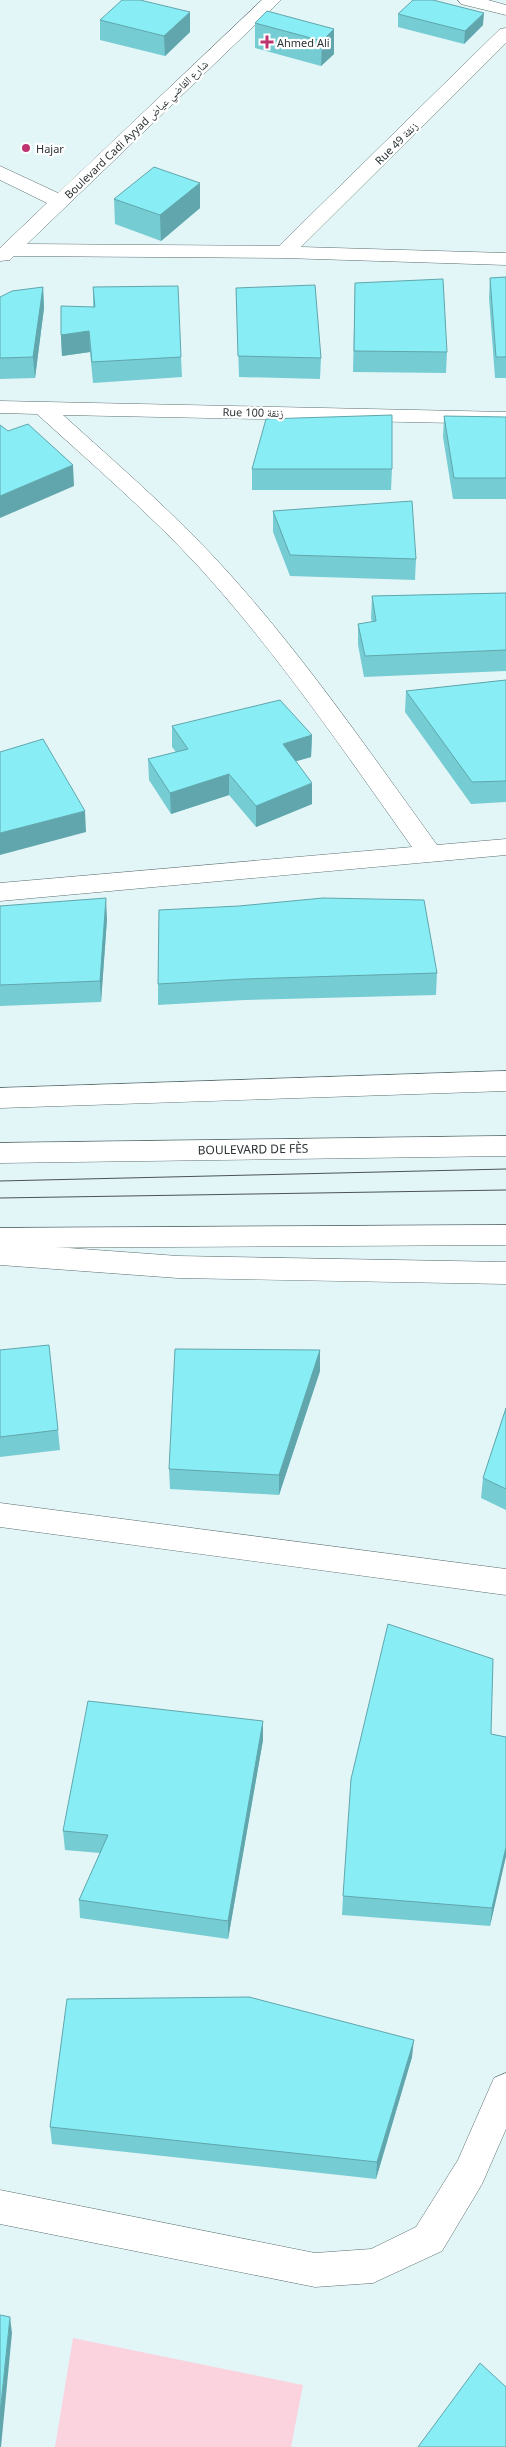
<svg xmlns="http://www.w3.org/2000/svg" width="506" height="2447" font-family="'Noto Sans','Noto Naskh Arabic',sans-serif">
<rect width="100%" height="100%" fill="#e2f6f8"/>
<path fill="#fad3df" d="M 73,2338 L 303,2385 L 291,2447 L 55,2447 Z"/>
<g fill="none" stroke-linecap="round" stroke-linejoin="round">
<defs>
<path id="minor" d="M 262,0 L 281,0 L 27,244 L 279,246 L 500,29 L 506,28 L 506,43 L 301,247 L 506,253 L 506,265 L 284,258 L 14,256 L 10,260 L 0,261 L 0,248 L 47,203 L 0,180 L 0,166 L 58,193 Z
M 458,0 L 488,0 L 506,5 L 506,15 L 461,4 Z
M 0,401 L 506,412 L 506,424 L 63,415 C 114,461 167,507 214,557 C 297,646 366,747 437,845 L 506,839 L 506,855 L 0,901 L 0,883 L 412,847 C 344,751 278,654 199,567 C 149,513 92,464 37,414 L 0,413 Z
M 506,1071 L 506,1091 L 0,1108 L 0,1088 Z
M 0,1243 L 178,1256 L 506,1262 L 506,1284 L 178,1278 L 0,1265 Z
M 0,1503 L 506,1569 L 506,1595 L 0,1527 Z
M 506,2073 L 506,2129 L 482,2184 L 442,2251 L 373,2283 L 315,2287 L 0,2224 L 0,2190 L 315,2253 L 371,2249 L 416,2227 L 458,2160 L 494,2078 Z"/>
<path id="tertiary" d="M 506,1136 L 506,1156 L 0,1163 L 0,1143 Z
M 506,1225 L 506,1245 L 0,1248 L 0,1228 Z"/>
</defs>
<use href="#minor" stroke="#5b6d6e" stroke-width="1"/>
<use href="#tertiary" stroke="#5b6d6e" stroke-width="1"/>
<use href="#minor" fill="#fff" fill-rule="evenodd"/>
<use href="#tertiary" fill="#fff" fill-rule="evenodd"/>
<path stroke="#4b5455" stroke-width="1" d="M 0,1181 L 506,1169
M 0,1198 L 506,1190"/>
</g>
<path fill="#76ccd3" d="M 398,14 L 483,25 L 464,44 L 398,27 Z
M 100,20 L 190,32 L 165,56 L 100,40 Z
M 255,23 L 334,29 L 334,54 L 321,66 L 255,48 Z
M 200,183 L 200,208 L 161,241 L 115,224 L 114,199 Z
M 506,277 L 506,378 L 495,378 L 489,298 L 490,278 Z
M 355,283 L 447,352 L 446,373 L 353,372 Z
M 43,287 L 44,308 L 35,378 L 0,379 L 0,297 Z
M 93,287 L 181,357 L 182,377 L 93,383 L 90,352 L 62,356 L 61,335 L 93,307 Z
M 236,288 L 321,358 L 320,379 L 239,377 Z
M 444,416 L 506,417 L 506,499 L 453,499 L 443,437 Z
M 252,469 L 392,469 L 391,490 L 252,490 Z
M 273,511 L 416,559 L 415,580 L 290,576 L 273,532 Z
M 506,593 L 506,671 L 364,677 L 358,645 L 358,624 L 372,622 L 371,618 L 372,596 Z
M 506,680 L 506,802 L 471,804 L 405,712 L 406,691 Z
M 172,726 L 312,735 L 311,757 L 296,761 L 312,804 L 256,827 L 229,795 L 171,814 L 149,780 L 148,759 L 176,752 L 172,747 Z
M 0,906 L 107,919 L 101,1002 L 0,1006 Z
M 159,910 L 437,973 L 436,995 L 245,1000 L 158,1005 L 158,984 Z
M 0,1350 L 58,1430 L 60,1450 L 0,1457 Z
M 320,1350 L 320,1371 L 279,1495 L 170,1489 L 169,1469 Z
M 506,1408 L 506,1510 L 481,1498 L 483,1478 Z
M 263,1721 L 263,1740 L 228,1939 L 80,1918 L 79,1900 L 100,1853 L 65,1850 L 63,1831 Z
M 491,1734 L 506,1737 L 506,1856 L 490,1926 L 342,1915 L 343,1896 Z
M 412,2057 L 376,2179 L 52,2144 L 50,2127 Z"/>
<path fill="#60a6ac" d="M 190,12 L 190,32 L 165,56 L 164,36 Z
M 484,13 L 483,25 L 464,44 L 465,31 Z
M 334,29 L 334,54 L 321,66 L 322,41 Z
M 200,183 L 200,208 L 161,241 L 160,215 Z
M 43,287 L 44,308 L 35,378 L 33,357 Z
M 89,331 L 90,352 L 62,356 L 61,335 Z
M 73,465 L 74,486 L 0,518 L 0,496 Z
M 312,735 L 311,757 L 283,765 L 283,744 Z
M 229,774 L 229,795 L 171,814 L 170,793 Z
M 312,783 L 312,804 L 256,827 L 256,806 Z
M 85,811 L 86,832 L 0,855 L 0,833 Z
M 106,898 L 107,919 L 101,1002 L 100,981 Z
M 320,1350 L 320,1371 L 279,1495 L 279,1475 Z
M 263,1721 L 263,1740 L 228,1939 L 228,1921 Z
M 506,1847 L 506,1856 L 490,1926 L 492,1908 Z
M 414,2040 L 412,2057 L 376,2179 L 377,2162 Z
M 10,2317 L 12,2333 L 1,2447 L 0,2447 L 0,2414 Z"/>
<path fill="#89edf5" stroke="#60a6ac" d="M 122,0 L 140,0 L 190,12 L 164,36 L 100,20 Z
M 413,0 L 433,0 L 484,13 L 465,31 L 398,14 Z
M 267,11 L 334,29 L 322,41 L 255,23 Z
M 154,167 L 200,183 L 160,215 L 114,199 Z
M 506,277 L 506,357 L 496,357 L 490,278 Z
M 443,279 L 447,352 L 354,351 L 355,283 Z
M 315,285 L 321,358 L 238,356 L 236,288 Z
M 178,286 L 181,357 L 92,362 L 89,331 L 61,335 L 61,306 L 95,307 L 93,287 Z
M 43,287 L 33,357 L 0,358 L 0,297 L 12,291 Z
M 392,415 L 392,469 L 252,469 L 266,419 Z
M 444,416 L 506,417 L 506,478 L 454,478 Z
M 28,424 L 73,465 L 0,496 L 0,425 L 8,431 Z
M 412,501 L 416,559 L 290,555 L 273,511 Z
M 506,593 L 506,650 L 365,656 L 358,624 L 376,621 L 372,596 Z
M 506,680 L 506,781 L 472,782 L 406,691 Z
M 280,700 L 312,735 L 283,744 L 312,783 L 256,806 L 229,774 L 170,793 L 148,759 L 188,749 L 172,726 Z
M 43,739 L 85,811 L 0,833 L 0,752 Z
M 106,898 L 100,981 L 0,985 L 0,906 Z
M 323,898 L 424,900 L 437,973 L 245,979 L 158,984 L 159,910 L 239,906 Z
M 49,1345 L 58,1430 L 0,1437 L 0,1350 Z
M 175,1349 L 320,1350 L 279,1475 L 169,1469 Z
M 506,1408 L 506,1489 L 483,1478 Z
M 388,1624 L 493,1659 L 491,1734 L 506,1737 L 506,1847 L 492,1908 L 343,1896 L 351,1779 Z
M 88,1701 L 263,1721 L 228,1921 L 79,1900 L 108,1835 L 63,1831 Z
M 249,1997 L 414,2040 L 377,2162 L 50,2127 L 67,1999 Z
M 0,2315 L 10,2317 L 0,2414 Z
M 480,2363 L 506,2387 L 506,2447 L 418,2447 Z"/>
<g fill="#bd3470" stroke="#fff" stroke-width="2">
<path d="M264.5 34.5h5v5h5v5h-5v5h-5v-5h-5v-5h5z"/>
<circle cx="26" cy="148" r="5"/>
</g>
<g text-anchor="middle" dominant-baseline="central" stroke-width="4.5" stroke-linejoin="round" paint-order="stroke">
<g font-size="11" fill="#2c3334" stroke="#fff" text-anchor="start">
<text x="277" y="42">Ahmed Ali</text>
<text x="36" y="148">Hajar</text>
</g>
<g font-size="11" fill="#2c3334" stroke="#fff">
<text transform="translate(136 129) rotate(-44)">Boulevard Cadi Ayyad شارع القاضي عياض</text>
<text transform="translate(396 143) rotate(-45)">Rue 49 زنقة</text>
<text transform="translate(253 412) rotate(1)">Rue 100 زنقة</text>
</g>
<g font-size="12" fill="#2c3334" stroke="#fff">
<text transform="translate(253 1149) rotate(-1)">BOULEVARD DE FÈS</text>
</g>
</g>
</svg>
